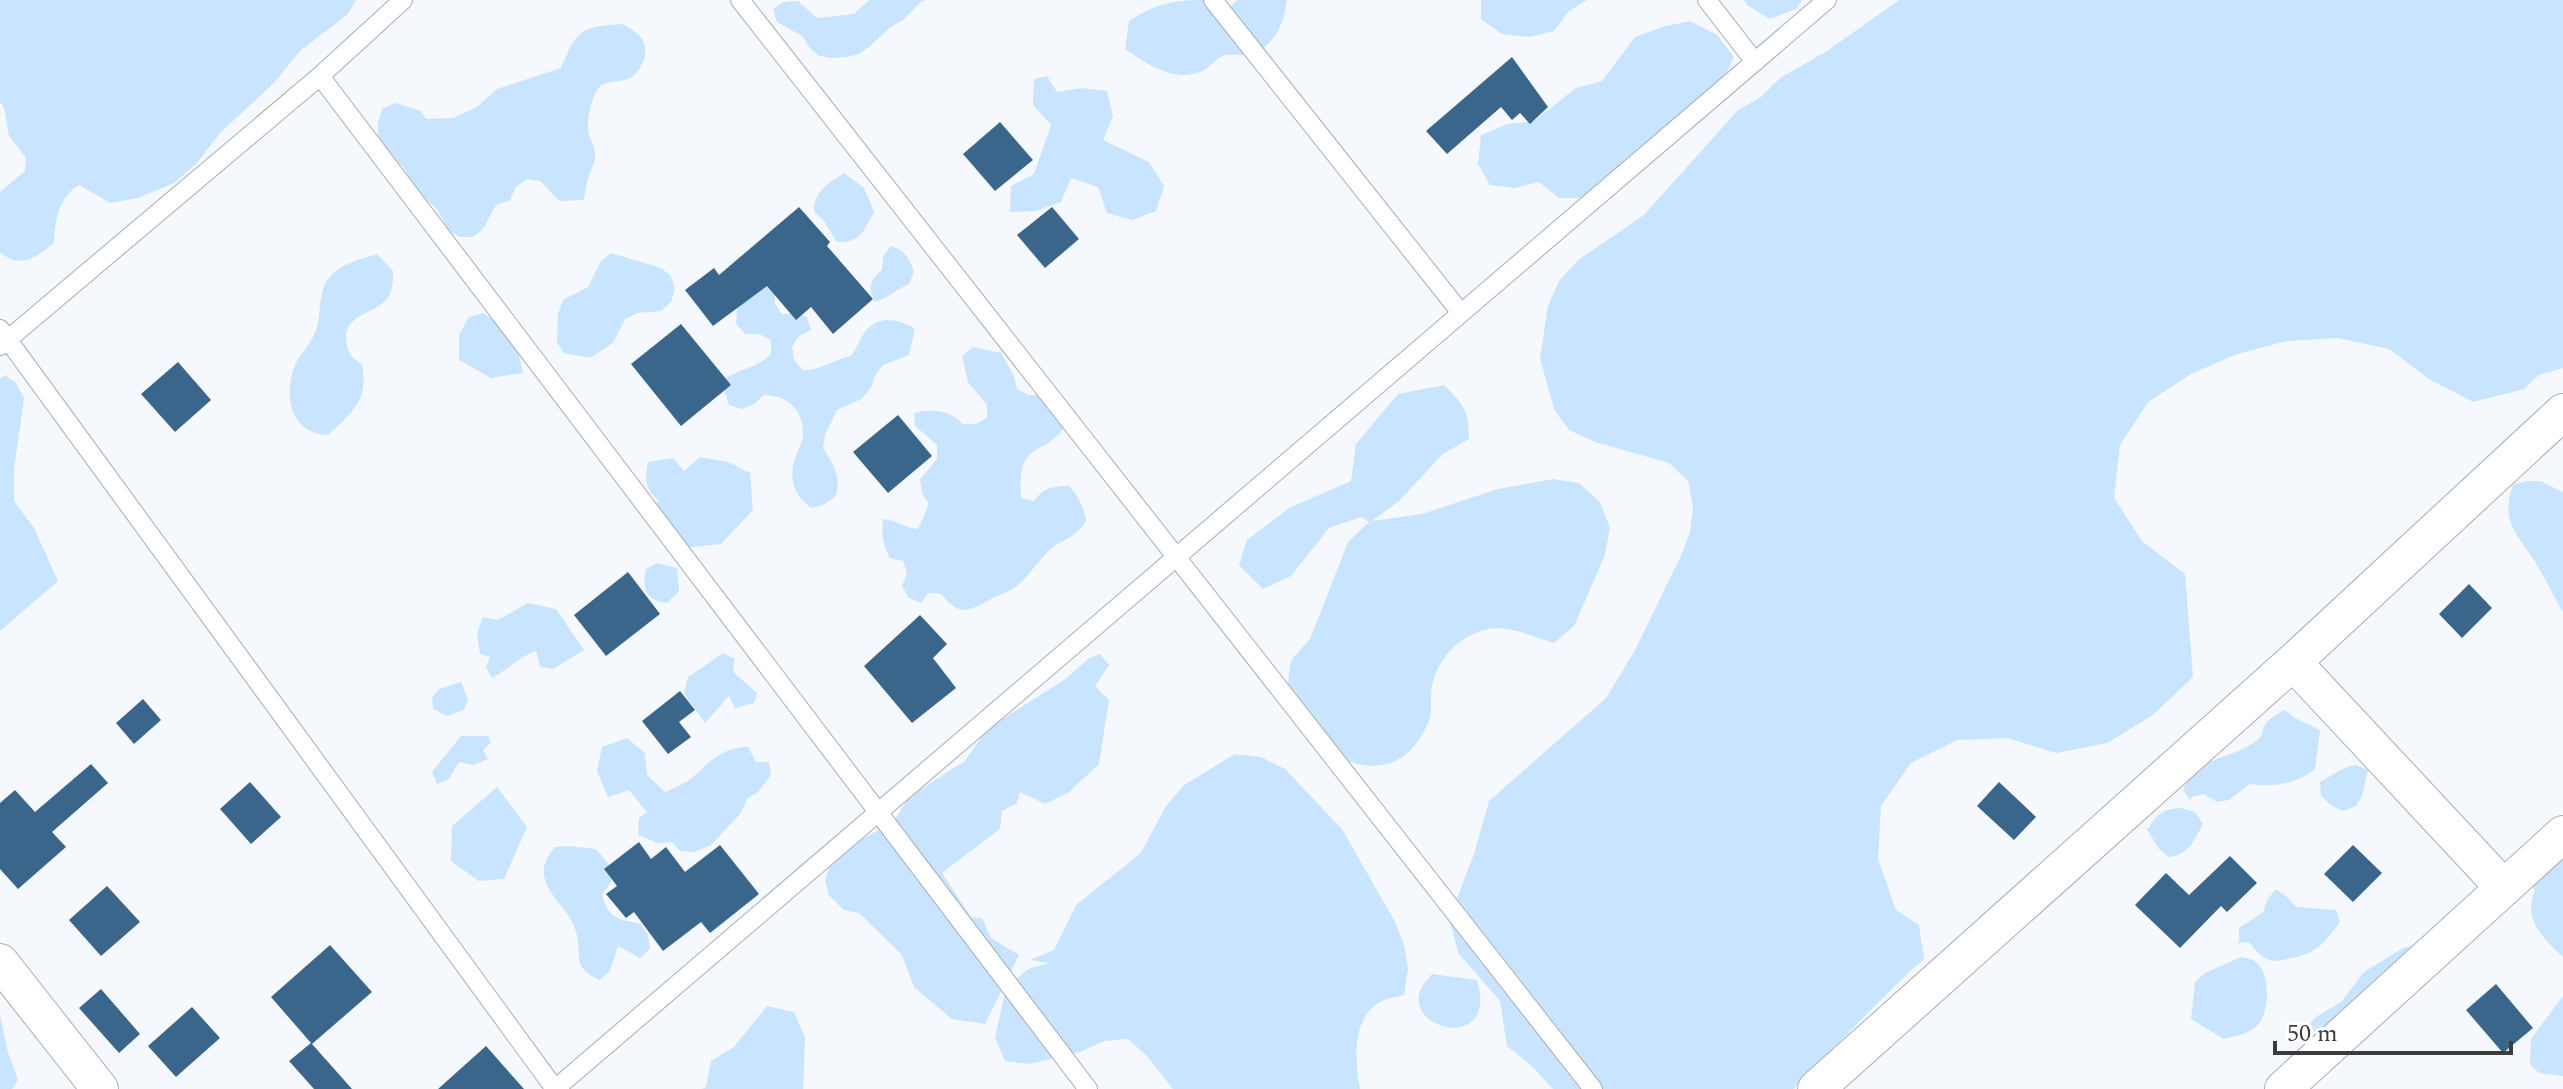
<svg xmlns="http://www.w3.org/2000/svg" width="2563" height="1089" font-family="Spectral,serif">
<rect width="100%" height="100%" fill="#f5f9fd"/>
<path fill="#c8e4ff" d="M 0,0 L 356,0 L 347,15 L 300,51 L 273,84 L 221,132 L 196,164 L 174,183 L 138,198 L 110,203 L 79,185 C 58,198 55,220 54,243 C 37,257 20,270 0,252 L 0,192 L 25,171 L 26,158 L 9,136 L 4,108 L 0,102 Z
M 869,0 L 927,0 L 922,1 L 903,20 L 891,27 L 870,46 L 859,54 L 845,57 L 832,58 L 819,56 L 810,48 L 802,36 L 777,22 L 773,9 L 784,2 L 798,1 L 817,18 L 854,14 Z
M 1204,0 L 1226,11 L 1237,0 L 1287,0 C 1284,24 1275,45 1251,54 C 1243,56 1234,54 1226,55 C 1215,57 1210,69 1200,72 C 1172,82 1147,64 1125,49 L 1129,21 C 1155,4 1173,0 1204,0 Z
M 1481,0 L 1587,0 L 1569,11 L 1554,31 L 1529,37 L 1502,34 L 1481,19 Z
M 1744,0 L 1802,0 L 1796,9 L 1770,19 L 1747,5 Z
M 1899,0 L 2563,0 L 2563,368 L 2539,375 L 2524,389 L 2473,402 L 2429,379 L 2389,349 L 2338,338 L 2287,341 L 2237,354 L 2191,374 L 2148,402 L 2120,445 L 2114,498 L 2142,541 L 2185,574 L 2193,677 L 2153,715 L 2107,743 L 2056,753 L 2008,738 L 1957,740 L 1911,763 L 1881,806 L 1878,859 L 1896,910 L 1919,925 L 1924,959 C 1878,1000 1837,1046 1793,1089 L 1553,1089 L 1532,1066 L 1507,1046 L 1500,1001 L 1459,954 L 1449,919 L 1474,854 L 1489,801 L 1606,698 L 1634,652 L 1681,556 L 1690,532 L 1693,507 L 1688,481 L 1669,463 L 1595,442 L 1569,430 L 1554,409 L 1540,358 L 1548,306 L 1559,281 L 1578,260 L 1644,215 L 1738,110 L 1761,97 L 1780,78 L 1827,51 Z
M 1690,21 L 1717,35 L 1734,57 L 1724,79 L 1586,198 L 1559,198 L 1539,182 L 1515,188 L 1490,185 L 1478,164 L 1481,135 L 1508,124 L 1534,121 L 1576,88 L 1602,81 L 1635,37 L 1662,27 Z
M 622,24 C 638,32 651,42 643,61 C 641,66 638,73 633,76 C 621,85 603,77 596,92 C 590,104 586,122 589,135 C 592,143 596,150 595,158 C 595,164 590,170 589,176 C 586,183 585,192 584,200 L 559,201 L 540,181 L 527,179 L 516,187 L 510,200 L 496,205 L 483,229 L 473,237 L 460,237 L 449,231 L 437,209 L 418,192 L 404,168 L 385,149 L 378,136 L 378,123 L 382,109 L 395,103 L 421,111 L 426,119 L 453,118 L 477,107 L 497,89 L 561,68 C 578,30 579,27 622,24 Z
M 1047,76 L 1057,92 L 1082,88 L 1107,91 L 1113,116 L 1103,140 L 1149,162 L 1164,186 L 1156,211 L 1132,220 L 1107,213 L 1098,187 L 1071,178 L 1061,202 L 1036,211 L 1010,212 L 1011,186 L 1034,174 L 1051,125 L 1033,105 L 1034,79 Z
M 844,173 L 864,188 L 874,212 C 864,230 861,243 837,242 L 824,221 L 814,212 C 814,191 827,184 844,173 Z
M 891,246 C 905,250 909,258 914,272 L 909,284 C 896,290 888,298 875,302 C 868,288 869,280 882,270 L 883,257 Z
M 611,253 L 661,268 L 671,276 L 675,289 L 671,302 L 661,311 L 637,313 L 625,319 L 613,343 L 590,358 L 564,353 L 557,342 L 558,314 L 563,300 L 588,287 L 601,261 Z
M 377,254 L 393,271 C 393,279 393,289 389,296 C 377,315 345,312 346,339 C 347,352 351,358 362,364 C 369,401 352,412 328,435 C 290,434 283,396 295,365 C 300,354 310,345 315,333 C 322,317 317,295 328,279 C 339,264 361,259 377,254 Z
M 774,278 L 775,304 L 782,314 L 795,313 L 807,317 L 811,330 L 799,336 L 792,347 L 794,360 L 803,370 C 821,371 833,359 851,356 C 857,348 860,339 865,332 C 878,314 900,319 915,329 L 909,355 L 883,365 L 875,376 L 871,388 L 861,399 L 837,410 L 825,435 L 823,448 C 834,465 841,475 836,496 L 825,504 L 812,508 C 795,498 788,479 795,459 C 797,451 803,443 803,435 C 804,410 787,395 764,395 L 754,404 L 742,409 L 729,405 L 725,392 L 725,379 C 741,368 758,368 771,354 L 771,340 L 759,334 L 745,334 L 736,323 L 738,298 Z
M 484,313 L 500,326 L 517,347 L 523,373 L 491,378 L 459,360 L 459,335 L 469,317 Z
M 973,347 L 1001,353 L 1014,376 L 1017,389 L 1028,395 L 1041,395 L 1067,423 C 1045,460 1017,436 1021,498 L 1034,501 C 1044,488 1052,486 1069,486 C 1079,497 1084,507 1086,521 C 1074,539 1067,537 1052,548 C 1039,559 1030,575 1017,586 C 1009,592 998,595 989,600 C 967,612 959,616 941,594 L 928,593 L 921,603 L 909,598 L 902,586 L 907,573 L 903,561 L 890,558 C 883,545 881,535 883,519 C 897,520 904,528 918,529 L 929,504 L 922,493 L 920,479 L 937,459 L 937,445 L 915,426 L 914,413 C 934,409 948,409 963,424 L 976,424 L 987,418 L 987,405 L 968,382 L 962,356 Z
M 5,375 L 15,382 L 24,398 L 14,469 L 14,501 L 34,528 L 58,581 L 0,631 L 0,379 Z
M 1444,385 C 1464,405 1469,410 1469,439 L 1443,454 L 1399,501 L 1372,521 L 1422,514 L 1498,489 L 1553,479 L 1579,483 L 1600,502 L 1610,528 L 1605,555 L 1574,626 L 1554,643 C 1539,639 1523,631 1507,629 C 1472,623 1438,653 1432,686 C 1429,707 1435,711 1423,733 C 1406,764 1378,773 1346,760 C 1340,758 1334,756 1330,752 C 1314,735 1301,712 1287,692 L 1290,665 L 1292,659 L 1310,639 L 1348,542 L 1369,522 L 1361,517 L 1329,528 L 1291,576 L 1263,589 L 1239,565 L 1247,540 L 1289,508 L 1351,481 L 1356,444 L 1398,394 Z
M 700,457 L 728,462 L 750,473 L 753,510 L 721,544 L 684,548 L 654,510 L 658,500 C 644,488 645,478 648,462 L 673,458 L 684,471 Z
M 2527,481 L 2540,481 L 2563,492 L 2563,612 C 2554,598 2547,581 2538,567 C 2520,536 2499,524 2513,485 Z
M 657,563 L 677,568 L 679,591 L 667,603 C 645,600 642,589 646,569 Z
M 528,603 L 556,609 L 584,650 L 553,669 L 540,667 L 536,651 C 519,657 509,669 492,678 L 486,667 L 490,657 L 480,654 L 477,634 L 483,617 L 498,620 Z
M 723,653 L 735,659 L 733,672 L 757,693 L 754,703 L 735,708 L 729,696 L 705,723 L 684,694 L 688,677 Z
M 1100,654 L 1109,665 L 1095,686 L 1109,700 L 1099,764 L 1069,792 L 1045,804 L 1020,792 L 1017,803 L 1002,811 L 1000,829 L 942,873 L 971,917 L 982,918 L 991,938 L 1019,955 L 985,1024 L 952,1019 L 914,987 L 902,955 L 859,913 L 844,910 L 829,895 L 825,880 L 833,856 L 894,821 L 909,797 L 965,761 L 987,729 L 1067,678 L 1088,659 Z
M 461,682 L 468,699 L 464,710 L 447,716 L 433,709 L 432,698 L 439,689 Z
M 2285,710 L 2295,718 L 2320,730 L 2315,769 C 2299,783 2271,788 2250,784 L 2229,800 L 2217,802 L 2204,794 L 2192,797 L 2190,800 L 2183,790 C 2200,754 2229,761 2256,741 C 2264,736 2261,732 2265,725 C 2269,718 2278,714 2285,710 Z
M 461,736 L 488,736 L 491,743 L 483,750 L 488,759 L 473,765 L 459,762 L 449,779 L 437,784 L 432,772 Z
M 627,738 L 645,753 L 647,775 L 665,792 C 674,788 687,783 694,776 C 711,760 724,747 748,747 L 756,762 L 769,762 L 771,775 L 758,792 L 747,799 L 740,814 L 711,845 L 694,852 L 680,851 L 672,842 L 658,843 L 638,835 L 639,818 L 647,812 L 629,790 L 608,797 L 597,771 L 602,747 Z
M 1235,754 L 1261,757 L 1285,769 L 1342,829 L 1394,920 L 1404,944 L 1408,969 L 1404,995 C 1397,997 1386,998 1380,1002 C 1351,1019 1355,1061 1360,1089 L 1173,1089 L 1147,1056 L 1128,1039 L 1104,1041 L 1080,1052 L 1030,1064 L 1005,1061 L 995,1038 L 1006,987 L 1028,969 L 1049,963 L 1030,960 L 1054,950 L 1076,905 L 1141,853 L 1166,806 L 1184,785 Z
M 2356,765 L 2368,770 L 2362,796 L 2356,806 L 2343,811 L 2332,806 L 2321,796 L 2320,782 C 2334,775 2341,767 2356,765 Z
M 497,787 L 527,827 L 504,879 L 479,881 L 451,861 L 452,826 Z
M 2181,808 L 2195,812 L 2203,824 C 2194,840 2189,855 2169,857 L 2159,849 L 2146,828 L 2149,828 C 2157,813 2164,809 2181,808 Z
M 568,846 L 596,849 L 612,868 L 611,882 L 602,894 C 608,919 618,919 641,924 L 648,935 L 650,949 L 640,958 L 618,946 L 610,971 L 600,980 C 569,967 584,954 575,929 C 566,900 524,883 555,847 Z
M 2563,854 L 2563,957 C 2544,939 2522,919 2535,891 L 2530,882 Z
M 2276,889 L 2287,897 L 2296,907 L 2336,910 L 2340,922 C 2323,945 2317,953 2288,959 C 2283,960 2274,962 2269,960 C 2260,957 2254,948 2249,942 L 2236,943 L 2239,941 L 2239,928 L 2263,912 L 2267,900 Z
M 2420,944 L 2319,1036 L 2308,1026 L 2316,1017 L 2341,1002 L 2364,972 L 2403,948 Z
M 2241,957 C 2245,958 2250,958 2254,961 C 2271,971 2270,1011 2258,1025 C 2250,1034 2235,1036 2224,1039 L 2191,1019 L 2195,982 L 2205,973 Z
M 1432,974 L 1477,980 C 1498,1049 1412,1033 1419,995 C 1420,987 1427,980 1432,974 Z
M 2563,996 L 2563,1076 L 2539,1073 L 2530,1064 L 2531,1039 Z
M 767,1006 L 794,1012 L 805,1037 L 803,1089 L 702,1089 L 706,1087 L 711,1061 L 734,1047 Z
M 0,1014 L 7,1049 L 18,1080 L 12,1089 L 0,1089 Z"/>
<path fill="#3b668c" d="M 1512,57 L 1548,107 L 1530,124 L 1520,113 L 1512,120 L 1501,107 L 1447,154 L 1426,131 Z
M 1000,122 L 1033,160 L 995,191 L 963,154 Z
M 799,207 L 830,242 L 827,246 L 873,299 L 833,334 L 811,307 L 796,320 L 767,286 L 713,326 L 685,290 L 714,268 L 719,275 Z
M 1052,207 L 1079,239 L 1045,268 L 1017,235 Z
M 681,324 L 731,385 L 681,426 L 631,364 Z
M 178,362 L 211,400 L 175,432 L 141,394 Z
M 898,415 L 932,456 L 888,493 L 853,452 Z
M 628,572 L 660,614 L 606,656 L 574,615 Z
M 2469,584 L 2492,608 L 2462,638 L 2439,614 Z
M 920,615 L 947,644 L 933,658 L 956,688 L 912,723 L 864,666 Z
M 680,691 L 695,710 L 679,722 L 691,737 L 668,754 L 642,721 Z
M 143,699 L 161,720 L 134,744 L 116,723 Z
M 91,764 L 108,783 L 52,832 L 66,847 L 18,889 L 0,869 L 0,803 L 15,790 L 35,812 Z
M 250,782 L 281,817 L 251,844 L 220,809 Z
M 1999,782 L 2036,817 L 2014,840 L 1977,806 Z
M 639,842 L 651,859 L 666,847 L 685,872 L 720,845 L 759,894 L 710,933 L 701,922 L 663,951 L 634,912 L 626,918 L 606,894 L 617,886 L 604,869 Z
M 2353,845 L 2382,873 L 2353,902 L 2324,874 Z
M 2230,856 L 2257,883 L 2227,912 L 2221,906 L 2180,948 L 2135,905 L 2166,873 L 2189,895 Z
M 107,886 L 140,922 L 101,956 L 69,920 Z
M 330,945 L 372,992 L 312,1044 L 352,1089 L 314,1089 L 289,1061 L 311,1043 L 271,997 Z
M 2496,984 L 2533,1028 L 2503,1053 L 2466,1010 Z
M 101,989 L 140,1034 L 119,1053 L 79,1008 Z
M 192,1007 L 220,1038 L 176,1077 L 148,1046 Z
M 486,1046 L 524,1089 L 438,1089 Z"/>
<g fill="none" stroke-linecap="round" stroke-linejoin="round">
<defs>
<path id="lane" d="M 740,0 L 1593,1089
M 1213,0 L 1461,313
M 1707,0 L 1755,62
M 320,76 L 1088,1089
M 0,329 L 555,1089
M 0,346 L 320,76 L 403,0
M 555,1089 L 1827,0"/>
<path id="street" d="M 2293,662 L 2504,888
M 0,962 L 100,1089
M 1816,1089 L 2293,662 L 2563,412
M 2283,1089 L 2563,834"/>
</defs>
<use href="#lane" stroke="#a9adb1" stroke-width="20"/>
<use href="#street" stroke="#a9adb1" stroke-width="38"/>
<use href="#lane" stroke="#fff" stroke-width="18"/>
<use href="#street" stroke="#fff" stroke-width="36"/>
</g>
<path d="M2275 1041v12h236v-12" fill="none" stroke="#3b3c3e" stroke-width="4"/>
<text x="2287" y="1041" font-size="24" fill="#3b3c3e" stroke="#ffffff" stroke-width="6" paint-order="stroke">50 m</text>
</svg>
